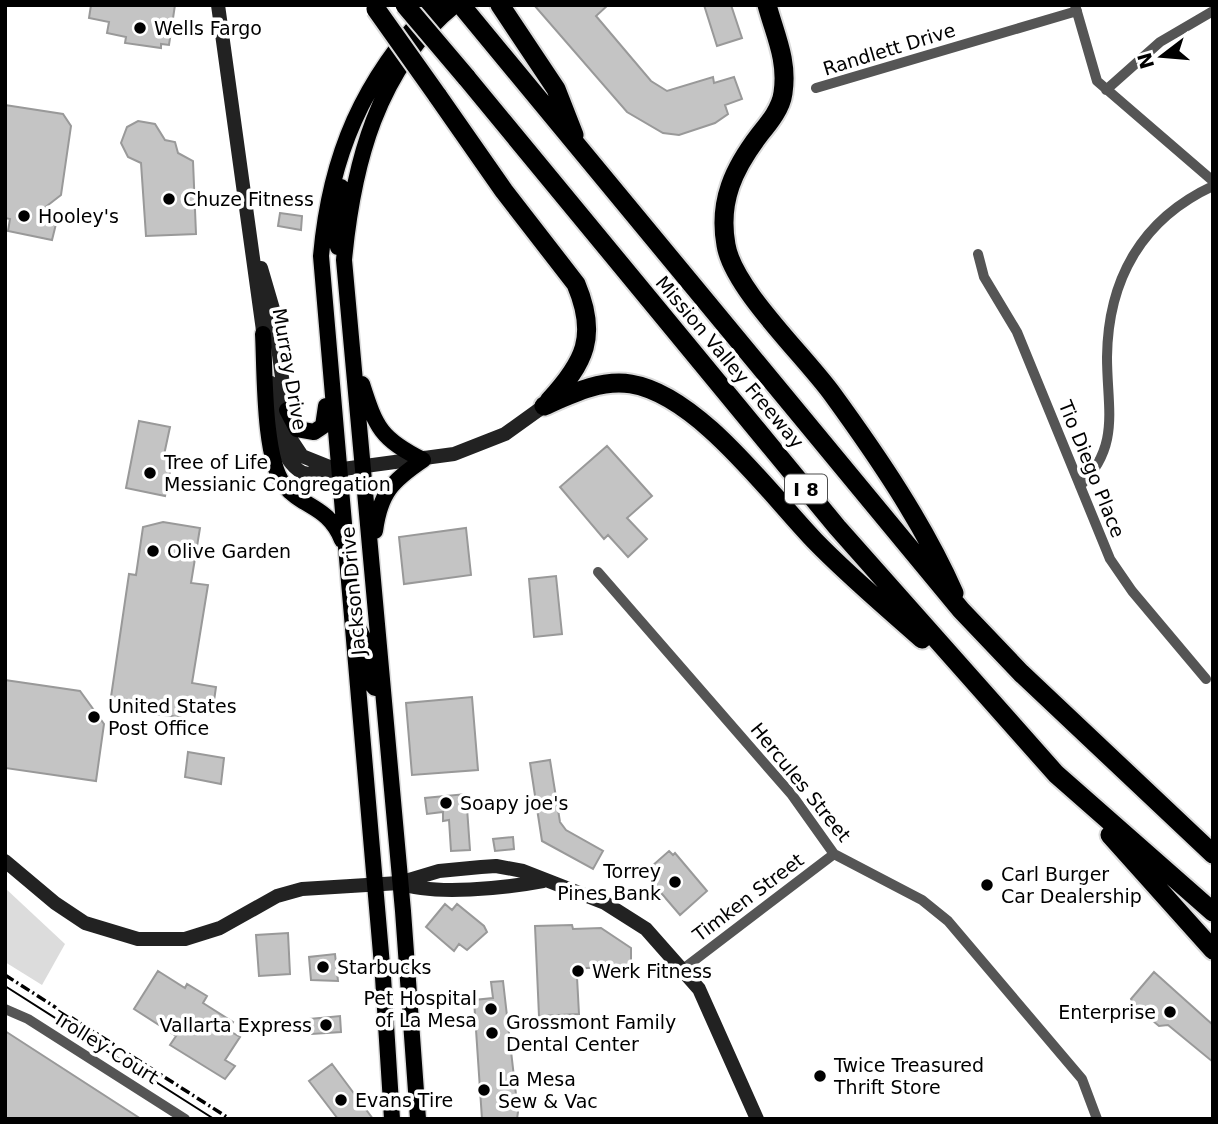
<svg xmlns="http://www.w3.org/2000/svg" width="1218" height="1124" font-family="'DejaVu Sans',sans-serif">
<rect width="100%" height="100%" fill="#fff"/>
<path fill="#dcdcdc" d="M 5,888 L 65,944 L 42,985 L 5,962 Z"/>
<path fill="#c4c4c4" stroke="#999" stroke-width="2" d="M 91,5 L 175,5 L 169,45 L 161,44 L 161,48 L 125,43 L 126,37 L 107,33 L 109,22 L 89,18 Z
M 534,5 L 608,5 L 596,16 L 651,81 L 667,91 L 713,77 L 714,83 L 734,77 L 742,99 L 725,105 L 728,114 L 715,123 L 679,135 L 663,133 L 627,112 Z
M 704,5 L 731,5 L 742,38 L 717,46 Z
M 5,105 L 63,114 L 71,126 L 61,195 L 43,209 L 57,220 L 52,240 L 8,231 L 10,219 L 5,218 Z
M 138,121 L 155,124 L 165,140 L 175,142 L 178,153 L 193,161 L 196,234 L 146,236 L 141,163 L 128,157 L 121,143 L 127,127 Z
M 280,213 L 302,216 L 301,230 L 278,226 Z
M 139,421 L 170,427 L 164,455 L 173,457 L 165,496 L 126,488 Z
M 607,446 L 652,496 L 627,518 L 647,539 L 628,557 L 608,535 L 604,539 L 560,487 Z
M 163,522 L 200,528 L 191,583 L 208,585 L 192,683 L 216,687 L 212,715 L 184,710 L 180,717 L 154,714 L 156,703 L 111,697 L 129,574 L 136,575 L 143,527 Z
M 466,528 L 471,575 L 404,584 L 399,537 Z
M 556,576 L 562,634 L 534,637 L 529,579 Z
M 5,680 L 80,691 L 104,724 L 96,781 L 5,768 Z
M 472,697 L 478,770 L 412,775 L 406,703 Z
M 188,752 L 224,758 L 221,784 L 185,777 Z
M 550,760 L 560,822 L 566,830 L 603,851 L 593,869 L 542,841 L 530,763 Z
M 466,794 L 470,850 L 451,851 L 449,820 L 443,821 L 443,812 L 427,814 L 425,798 Z
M 513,837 L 514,849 L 495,851 L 493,839 Z
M 669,851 L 673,855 L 675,853 L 707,891 L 680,915 L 644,873 Z
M 445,904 L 452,910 L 457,904 L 484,926 L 487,932 L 467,950 L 459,944 L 454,951 L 426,927 Z
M 572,925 L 573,929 L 601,928 L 631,948 L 631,967 L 586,968 L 577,977 L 579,1014 L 539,1016 L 535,926 Z
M 288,933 L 290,974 L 259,976 L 256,935 Z
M 335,954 L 338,981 L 311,980 L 309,957 Z
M 158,971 L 185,988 L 187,984 L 207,996 L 203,1003 L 233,1022 L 228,1030 L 240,1037 L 225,1060 L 235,1066 L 225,1079 L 170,1045 L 176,1036 L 134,1009 Z
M 1154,972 L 1213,1025 L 1213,1062 L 1168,1025 L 1159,1026 L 1134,1005 L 1131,999 Z
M 503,981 L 518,1112 L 517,1119 L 482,1119 L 474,1000 L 493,998 L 491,982 Z
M 340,1016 L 341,1032 L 312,1034 L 310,1019 Z
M 5,1031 L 141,1119 L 5,1119 Z
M 332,1064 L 373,1119 L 338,1119 L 309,1081 Z"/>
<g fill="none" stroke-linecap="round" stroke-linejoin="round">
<defs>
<path id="primary" d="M 341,187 L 335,233 L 338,247 L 345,248
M 263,334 C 265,369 263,458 284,485 C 302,508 328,505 342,540
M 362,384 C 376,428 381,439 423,460 C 392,481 380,493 375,531
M 287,410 L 297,429 L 314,432 L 323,426 L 326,406
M 355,620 L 364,640 L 369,681 L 375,688 L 382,688
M 392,1119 L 383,977 L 321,256 C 330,155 363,79 434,5
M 418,1119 L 403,911 L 344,260 C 353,165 377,68 455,5"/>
<path id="highway" d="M 461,5 L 961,610 L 1021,673 L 1213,854
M 500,5 L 556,89 L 574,135
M 767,5 C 775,35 788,60 783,93 C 781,108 770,122 760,134 C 734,168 718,201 726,245 C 733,289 806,357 833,395 C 878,457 923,523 954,593
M 466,77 L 837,527 L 1056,774 L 1213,912
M 437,95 L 504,191 L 576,284 C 598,336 585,362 549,401
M 544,406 C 571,394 601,379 631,384 C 698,395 769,493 815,541 C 849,576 886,607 922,639
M 1110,835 L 1213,950"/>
</defs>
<use href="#primary" stroke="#dbdbdb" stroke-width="19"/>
<use href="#highway" stroke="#dbdbdb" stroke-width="23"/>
<path stroke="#555" stroke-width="10" d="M 1075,5 L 1097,81 L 1213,181
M 816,88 L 1077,11
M 1106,90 L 1160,42 L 1213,11
M 978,254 L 984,277 L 1017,332 L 1110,559 L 1132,591 L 1206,679
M 1080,486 C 1121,446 1107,409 1107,357 C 1108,279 1142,219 1213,186
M 598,572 L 792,795 L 834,854 L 922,900 L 948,921 L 1082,1079 L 1097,1119
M 683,969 L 834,854
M 5,1009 L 28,1019 L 185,1119"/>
<path stroke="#222" stroke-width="14" d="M 218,5 L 265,345
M 261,268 L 273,309 L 290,438 L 302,456 L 332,468
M 271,383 C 275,410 276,464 306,474 L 454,454 L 505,434 L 544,406
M 5,861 L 55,903 L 85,923 L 138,939 L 185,939 L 220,928 L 277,896 L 302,889 L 399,883 L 439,871 L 481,867 L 496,866 L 523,871 L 605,903 L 646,929 L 699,989 L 757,1119
M 399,883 C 434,896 506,888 543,881"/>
<use href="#primary" stroke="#000" stroke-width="16"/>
<use href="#highway" stroke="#000" stroke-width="19"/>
<path stroke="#000" stroke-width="2" d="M 5,986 L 214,1119"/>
<path stroke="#000" stroke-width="3.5" stroke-dasharray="10 3.5 2 3.5" stroke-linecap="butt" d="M 5,975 L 230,1119"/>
<defs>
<path id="highway-bridge" d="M 405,5 L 466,77
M 376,9 L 437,95"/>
</defs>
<use href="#highway-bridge" stroke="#dbdbdb" stroke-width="23" stroke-linecap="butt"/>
<use href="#highway-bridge" stroke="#000" stroke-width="19"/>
</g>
<g fill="#000" stroke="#fff" stroke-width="2.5">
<circle cx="140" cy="28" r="7"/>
<circle cx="169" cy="199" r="7"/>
<circle cx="24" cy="216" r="7"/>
<circle cx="150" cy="473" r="7"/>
<circle cx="153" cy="551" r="7"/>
<circle cx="94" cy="717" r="7"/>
<circle cx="446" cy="803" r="7"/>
<circle cx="675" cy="882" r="7"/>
<circle cx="987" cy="885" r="7"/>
<circle cx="323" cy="967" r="7"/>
<circle cx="578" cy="971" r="7"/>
<circle cx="491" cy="1009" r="7"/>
<circle cx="1170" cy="1012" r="7"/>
<circle cx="326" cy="1025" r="7"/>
<circle cx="492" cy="1033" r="7"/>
<circle cx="820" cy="1076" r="7"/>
<circle cx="484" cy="1090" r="7"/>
<circle cx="341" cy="1100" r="7"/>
</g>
<g text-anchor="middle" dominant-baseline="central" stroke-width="7" stroke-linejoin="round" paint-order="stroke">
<rect fill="#fff" stroke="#4c4c4c" stroke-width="2" x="785" y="474.5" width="42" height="29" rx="5"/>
<g font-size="18" font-weight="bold" fill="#000">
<text x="806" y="489">I 8</text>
</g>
<g font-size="19" fill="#000" stroke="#fff" text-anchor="start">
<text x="154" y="28">Wells Fargo</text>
<text x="183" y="199">Chuze Fitness</text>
<text x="38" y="216">Hooley's</text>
<text x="164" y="462">Tree of Life<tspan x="164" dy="22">Messianic Congregation</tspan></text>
<text x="167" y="551">Olive Garden</text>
<text x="108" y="706">United States<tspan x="108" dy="22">Post Office</tspan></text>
<text x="460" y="803">Soapy joe's</text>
<text x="661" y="871" text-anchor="end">Torrey<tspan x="661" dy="22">Pines Bank</tspan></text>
<text x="1001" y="874">Carl Burger<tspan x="1001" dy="22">Car Dealership</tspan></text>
<text x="337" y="967">Starbucks</text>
<text x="592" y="971">Werk Fitness</text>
<text x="477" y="998" text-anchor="end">Pet Hospital<tspan x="477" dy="22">of La Mesa</tspan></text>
<text x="1156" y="1012" text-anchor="end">Enterprise</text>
<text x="506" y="1022">Grossmont Family<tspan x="506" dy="22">Dental Center</tspan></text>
<text x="312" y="1025" text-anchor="end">Vallarta Express</text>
<text x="834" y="1065">Twice Treasured<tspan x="834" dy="22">Thrift Store</tspan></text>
<text x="498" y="1079">La Mesa<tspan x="498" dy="22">Sew &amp; Vac</tspan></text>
<text x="355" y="1100">Evans Tire</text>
</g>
<g font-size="19" fill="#000" stroke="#fff">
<text transform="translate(889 49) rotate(-17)">Randlett Drive</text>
<text transform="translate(730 362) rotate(50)">Mission Valley Freeway</text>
<text transform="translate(290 369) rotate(80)">Murray Drive</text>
<text transform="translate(1092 469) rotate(68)">Tio Diego Place</text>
<text transform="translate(353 591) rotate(-95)">Jackson Drive</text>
<text transform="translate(801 782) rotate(51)">Hercules Street</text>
<text transform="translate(748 897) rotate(-37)">Timken Street</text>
<text transform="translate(106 1047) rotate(32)">Trolley Court</text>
</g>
</g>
<rect width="1218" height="1124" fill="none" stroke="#000000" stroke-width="14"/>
<g transform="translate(1162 56) rotate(254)" stroke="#ffffff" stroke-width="5" paint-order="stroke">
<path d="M0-5L12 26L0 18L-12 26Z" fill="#000000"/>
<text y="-10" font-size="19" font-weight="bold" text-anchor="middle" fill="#000000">N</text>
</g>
</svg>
